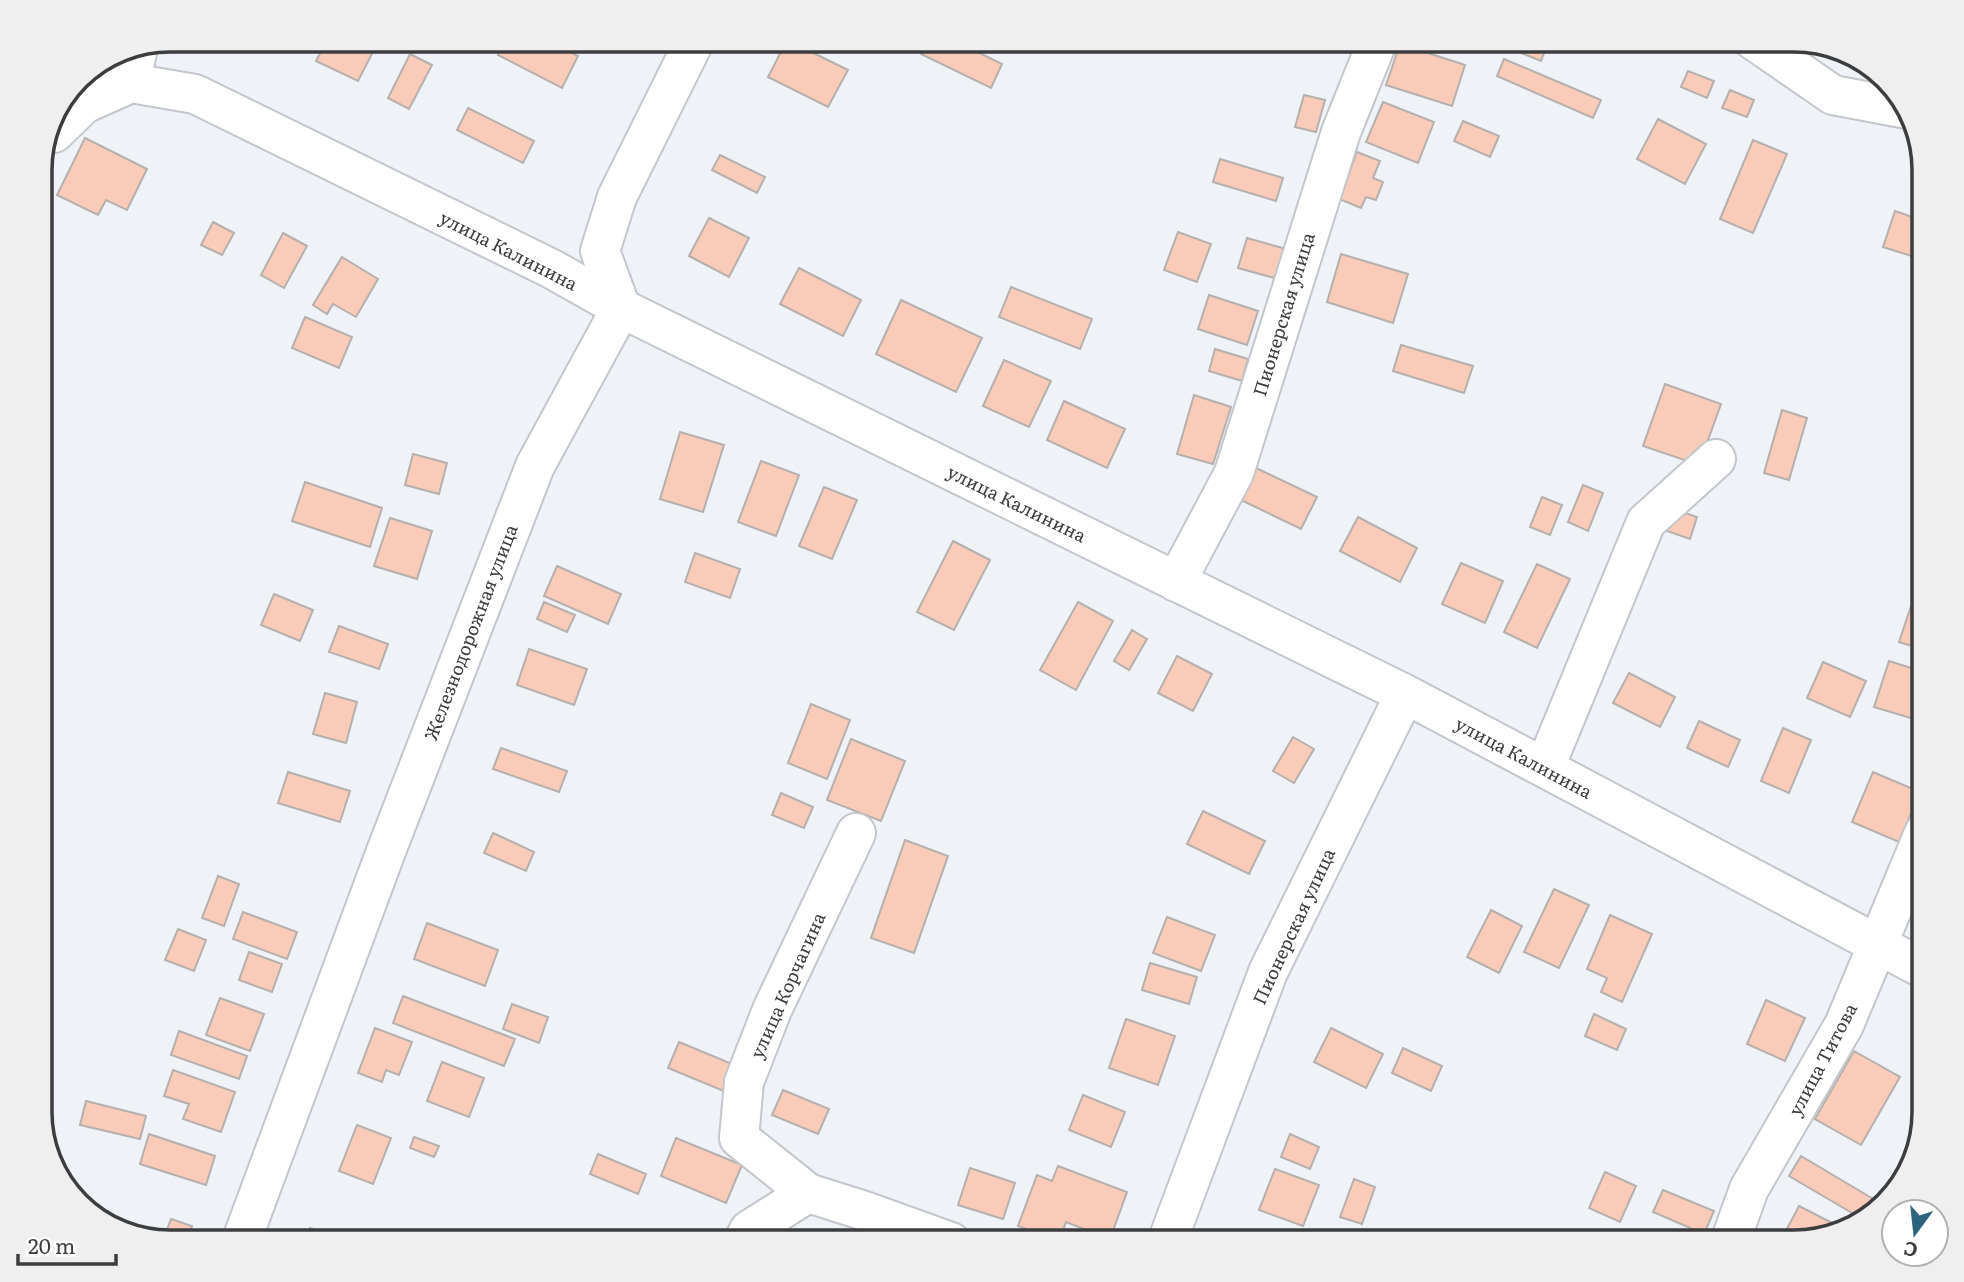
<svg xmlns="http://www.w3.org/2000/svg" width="1964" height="1282" font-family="Literata,serif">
<rect width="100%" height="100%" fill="#eff3f7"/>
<path fill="#f9cbb8" stroke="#b5b0ae" stroke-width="2" d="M 327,40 L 379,40 L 358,81 L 316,61 Z
M 506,40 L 548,40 L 578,56 L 562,88 L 498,55 Z
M 787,40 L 848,70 L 828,107 L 768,77 Z
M 927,40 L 953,40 L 1002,64 L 991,88 L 921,54 Z
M 1506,40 L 1549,40 L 1541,61 L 1504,46 Z
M 1400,44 L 1465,65 L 1452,106 L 1386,85 Z
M 410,54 L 432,65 L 409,109 L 388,98 Z
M 1504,59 L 1601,100 L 1593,118 L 1497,76 Z
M 1688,71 L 1714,81 L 1707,98 L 1681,87 Z
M 1730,90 L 1754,100 L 1747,117 L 1722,108 Z
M 1304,95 L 1325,100 L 1316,132 L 1295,127 Z
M 1383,102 L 1434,122 L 1418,163 L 1366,142 Z
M 468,108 L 534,141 L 523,163 L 457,130 Z
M 1658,119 L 1706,144 L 1685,184 L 1637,159 Z
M 1463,121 L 1499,136 L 1490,157 L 1454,141 Z
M 85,138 L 147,169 L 127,210 L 106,200 L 98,215 L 57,195 Z
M 1753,140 L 1787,154 L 1753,233 L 1720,219 Z
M 1357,152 L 1380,161 L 1373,178 L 1383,182 L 1376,200 L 1366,197 L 1361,208 L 1339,199 Z
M 720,155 L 765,177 L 757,193 L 712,170 Z
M 1220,159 L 1283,178 L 1276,201 L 1213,182 Z
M 1895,211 L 1924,221 L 1924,260 L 1883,247 Z
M 709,218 L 749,238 L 729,277 L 689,256 Z
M 213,222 L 234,233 L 222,255 L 201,245 Z
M 1178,232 L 1211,244 L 1197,282 L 1164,270 Z
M 283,233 L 307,246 L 284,288 L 261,275 Z
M 1247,238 L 1286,249 L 1278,279 L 1238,268 Z
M 1341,254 L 1408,274 L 1393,323 L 1327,302 Z
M 342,257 L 378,279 L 356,317 L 333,304 L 327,314 L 313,305 Z
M 799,268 L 861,300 L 843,336 L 780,304 Z
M 1011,287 L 1092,319 L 1080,349 L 999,317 Z
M 1209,295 L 1258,311 L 1247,345 L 1198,329 Z
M 901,300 L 982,338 L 956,392 L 876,354 Z
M 305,317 L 352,337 L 339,368 L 292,348 Z
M 1401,345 L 1473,366 L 1464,393 L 1393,371 Z
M 1215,349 L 1248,359 L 1242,381 L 1209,371 Z
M 1004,360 L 1051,381 L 1029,427 L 983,406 Z
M 1665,384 L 1721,404 L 1699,465 L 1643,446 Z
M 1194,395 L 1231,407 L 1213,464 L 1177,454 Z
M 1064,401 L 1125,429 L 1107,468 L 1047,440 Z
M 1782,410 L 1807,418 L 1789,480 L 1764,473 Z
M 680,432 L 724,445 L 703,512 L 660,499 Z
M 413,454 L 447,463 L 439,494 L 405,485 Z
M 761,461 L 799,475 L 776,536 L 738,522 Z
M 1256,468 L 1317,497 L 1301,529 L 1241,500 Z
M 305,482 L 382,508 L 370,547 L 292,521 Z
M 1583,485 L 1603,493 L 1588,531 L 1568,522 Z
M 824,487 L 857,500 L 832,559 L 799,546 Z
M 1542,497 L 1562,505 L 1550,535 L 1530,527 Z
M 1674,509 L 1697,517 L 1690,539 L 1667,531 Z
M 1358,517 L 1417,548 L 1400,582 L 1340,551 Z
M 390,518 L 432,531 L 417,579 L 374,566 Z
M 953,541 L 990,560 L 954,630 L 917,612 Z
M 695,553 L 740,569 L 730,598 L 685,582 Z
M 1921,562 L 1924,562 L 1924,591 L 1913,588 Z
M 1461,563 L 1503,581 L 1485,623 L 1442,604 Z
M 1537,564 L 1570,579 L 1537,648 L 1504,632 Z
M 557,566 L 621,594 L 608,624 L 544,596 Z
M 274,594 L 313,610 L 300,641 L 261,625 Z
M 544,602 L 575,615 L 567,632 L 537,619 Z
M 1078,602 L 1113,621 L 1076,690 L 1040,670 Z
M 1911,606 L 1924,610 L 1924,650 L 1899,642 Z
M 339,626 L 388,644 L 379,669 L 329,652 Z
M 1132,630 L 1147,639 L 1129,670 L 1114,661 Z
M 529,649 L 587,669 L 574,705 L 517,685 Z
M 1177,656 L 1212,674 L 1193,711 L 1158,693 Z
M 1889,661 L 1924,672 L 1924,722 L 1874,707 Z
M 1823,662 L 1866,681 L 1850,717 L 1807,698 Z
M 1629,673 L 1675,697 L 1660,727 L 1613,703 Z
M 325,693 L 357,702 L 346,743 L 313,734 Z
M 811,704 L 850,720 L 827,779 L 788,763 Z
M 1699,721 L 1740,740 L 1728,767 L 1687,748 Z
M 1783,728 L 1811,740 L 1789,793 L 1761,781 Z
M 1293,737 L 1314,749 L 1294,783 L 1273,771 Z
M 851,739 L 905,761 L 881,821 L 827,800 Z
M 501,748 L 567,771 L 559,792 L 493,769 Z
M 288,772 L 350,791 L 340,822 L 278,803 Z
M 1873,772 L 1920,792 L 1899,842 L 1852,822 Z
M 781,793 L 813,807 L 804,828 L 772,815 Z
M 1203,811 L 1265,841 L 1249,874 L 1187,844 Z
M 493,833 L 534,852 L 526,871 L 484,853 Z
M 905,840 L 948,856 L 914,953 L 871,938 Z
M 218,876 L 239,884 L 224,926 L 202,918 Z
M 1554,889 L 1589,905 L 1559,968 L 1524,952 Z
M 1491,910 L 1522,926 L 1499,973 L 1467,957 Z
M 243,912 L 297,932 L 287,959 L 233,939 Z
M 1610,915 L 1652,934 L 1622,1002 L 1601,992 L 1607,978 L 1587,969 Z
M 1167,917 L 1215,935 L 1201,971 L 1153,953 Z
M 427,923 L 498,950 L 485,986 L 414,959 Z
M 178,929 L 206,940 L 194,971 L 165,960 Z
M 249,952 L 282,964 L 272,992 L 239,980 Z
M 1150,963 L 1197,977 L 1189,1004 L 1142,990 Z
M 403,996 L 515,1039 L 504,1066 L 393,1023 Z
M 220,998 L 264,1014 L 250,1051 L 206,1035 Z
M 1766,1000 L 1805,1018 L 1785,1061 L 1747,1044 Z
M 512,1004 L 548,1017 L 539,1043 L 503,1029 Z
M 1594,1014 L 1626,1029 L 1617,1050 L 1585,1036 Z
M 1126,1019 L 1175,1036 L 1158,1085 L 1109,1068 Z
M 375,1028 L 412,1042 L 399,1075 L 386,1070 L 382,1082 L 358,1073 Z
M 1331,1028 L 1383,1054 L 1366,1088 L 1314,1062 Z
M 179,1031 L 247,1056 L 239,1079 L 171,1055 Z
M 679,1042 L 737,1066 L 726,1092 L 668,1068 Z
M 1403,1048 L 1442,1066 L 1431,1091 L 1392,1073 Z
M 1854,1051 L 1900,1077 L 1861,1145 L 1815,1119 Z
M 442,1062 L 484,1078 L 469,1117 L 427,1101 Z
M 173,1070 L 235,1092 L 221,1132 L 183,1119 L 189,1104 L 164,1096 Z
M 783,1090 L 829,1109 L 818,1134 L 772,1115 Z
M 1083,1095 L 1125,1112 L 1111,1147 L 1069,1130 Z
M 86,1101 L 146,1116 L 140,1139 L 80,1125 Z
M 357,1125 L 391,1138 L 373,1184 L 339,1171 Z
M 149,1134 L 215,1156 L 206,1185 L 140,1164 Z
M 1290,1134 L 1319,1147 L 1310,1169 L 1281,1157 Z
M 414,1137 L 439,1146 L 434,1157 L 410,1148 Z
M 676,1138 L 742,1165 L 726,1203 L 661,1176 Z
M 598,1154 L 646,1174 L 638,1194 L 590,1174 Z
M 1801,1156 L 1880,1203 L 1878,1206 L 1864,1220 L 1789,1176 Z
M 1058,1166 L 1127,1192 L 1110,1239 L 1066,1222 L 1059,1241 L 1018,1226 L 1037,1175 L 1052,1181 Z
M 970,1168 L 1015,1183 L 1003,1219 L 958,1205 Z
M 1275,1169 L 1319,1185 L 1303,1226 L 1259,1210 Z
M 1605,1172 L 1636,1186 L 1620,1222 L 1589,1208 Z
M 1354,1179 L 1375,1187 L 1362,1224 L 1340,1217 Z
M 1663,1190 L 1714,1211 L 1704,1234 L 1653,1212 Z
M 1799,1206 L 1844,1229 L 1794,1242 L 1781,1240 Z
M 171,1219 L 192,1226 L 186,1242 L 163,1240 Z
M 310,1228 L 352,1242 L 305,1242 Z"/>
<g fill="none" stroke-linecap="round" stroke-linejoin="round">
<defs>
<path id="minor" d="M 1753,40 L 1833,95 L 1907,109
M 98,65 L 131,83 L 195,94 L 552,269 L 621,308 L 1405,694 L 1924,969
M 54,133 L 84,104 L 131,83 L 138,47
M 1176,582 L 1234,473 L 1341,132 L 1378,40
M 1545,767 L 1646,522 L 1716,459
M 808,1193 L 739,1138 L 744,1082 L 772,1010 L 856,833
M 241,1242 L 385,854 L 535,466 L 621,308 L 600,251 L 617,197 L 695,40
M 743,1242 L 749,1230 L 808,1193 L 865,1211 L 951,1242
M 1167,1242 L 1268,972 L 1405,694
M 1730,1242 L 1749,1189 L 1844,1025 L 1924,833"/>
</defs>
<use href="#minor" stroke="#c3c7cb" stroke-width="42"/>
<use href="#minor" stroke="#fff" stroke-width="38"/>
</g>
<g text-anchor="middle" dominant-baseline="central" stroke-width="6" stroke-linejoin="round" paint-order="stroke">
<g font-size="18" fill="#3c3d3f" stroke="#fff">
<text transform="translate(509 250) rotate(27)">улица Калинина</text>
<text transform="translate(1283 314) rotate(-73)">Пионерская улица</text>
<text transform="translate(1017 503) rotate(26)">улица Калинина</text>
<text transform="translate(470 632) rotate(-69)">Железнодорожная улица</text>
<text transform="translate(1524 757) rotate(28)">улица Калинина</text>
<text transform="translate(1293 926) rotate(-65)">Пионерская улица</text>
<text transform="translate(787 985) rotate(-66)">улица Корчагина</text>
<text transform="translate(1822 1059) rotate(-62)">улица Титова</text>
</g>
</g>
<path d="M0 0H1964V1282H0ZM170 52H1794A118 118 0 0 1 1912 170V1112A118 118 0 0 1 1794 1230H170A118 118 0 0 1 52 1112V170A118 118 0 0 1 170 52Z" fill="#efeff0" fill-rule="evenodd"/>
<path fill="none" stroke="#3c3d3f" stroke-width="3.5" d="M170 52H1794A118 118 0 0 1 1912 170V1112A118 118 0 0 1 1794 1230H170A118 118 0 0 1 52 1112V170A118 118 0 0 1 170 52Z"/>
<g transform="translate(1915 1233) rotate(195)"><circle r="33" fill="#ffffff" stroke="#b1b1b2" stroke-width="2"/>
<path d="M0-5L12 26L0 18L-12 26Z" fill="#2a647d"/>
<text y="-10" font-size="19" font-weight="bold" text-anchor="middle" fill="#3c3d3f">С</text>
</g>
<path d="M18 1254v10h98v-10" fill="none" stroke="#3c3d3f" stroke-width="3.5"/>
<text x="28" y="1254" font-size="21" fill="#3c3d3f" stroke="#ffffff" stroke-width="5" paint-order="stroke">20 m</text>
</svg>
